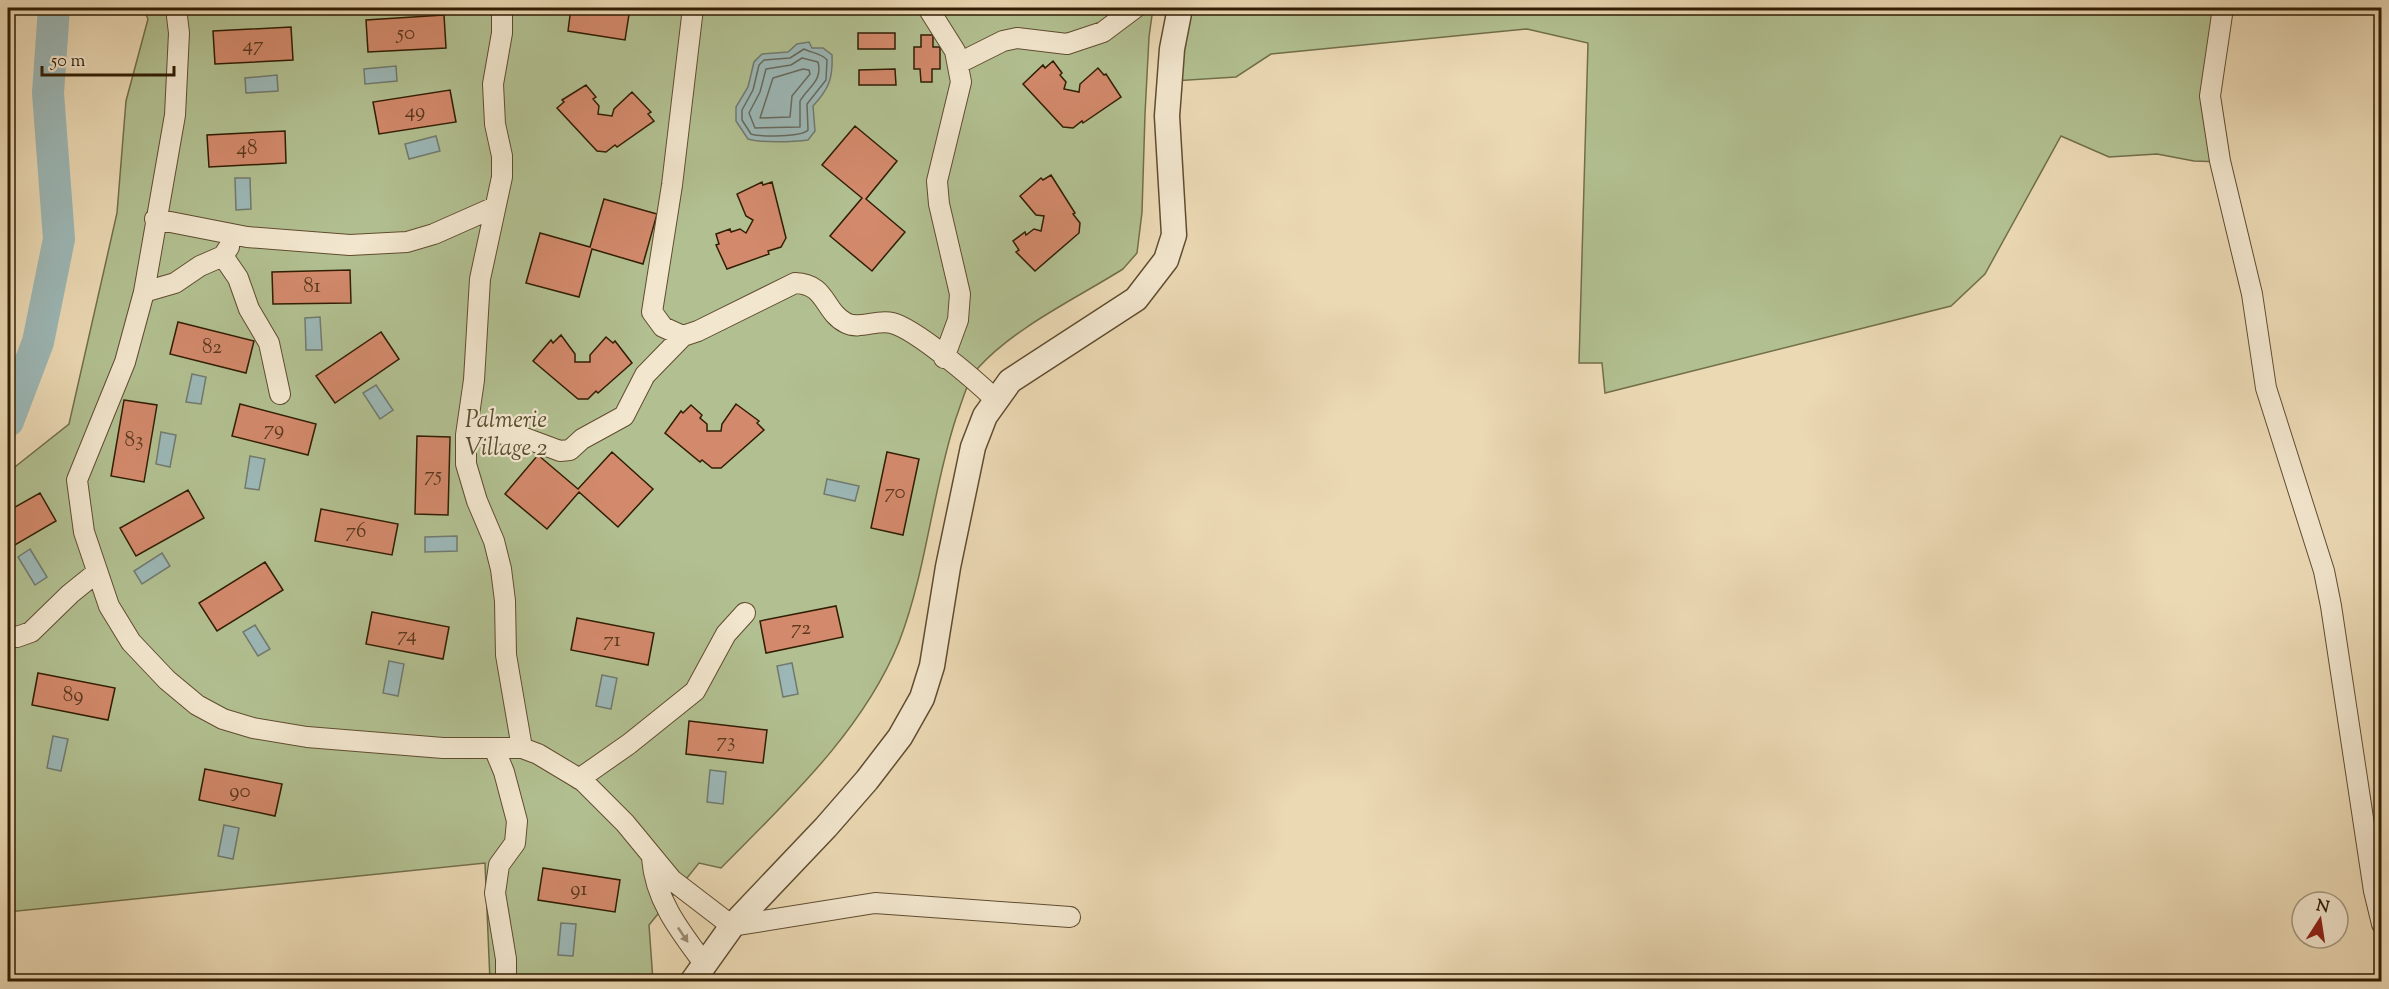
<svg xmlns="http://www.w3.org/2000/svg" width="2389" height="989" font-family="'Sorts Mill Goudy',serif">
<rect width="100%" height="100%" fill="#ebd9b4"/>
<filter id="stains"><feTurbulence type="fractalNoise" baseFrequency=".00333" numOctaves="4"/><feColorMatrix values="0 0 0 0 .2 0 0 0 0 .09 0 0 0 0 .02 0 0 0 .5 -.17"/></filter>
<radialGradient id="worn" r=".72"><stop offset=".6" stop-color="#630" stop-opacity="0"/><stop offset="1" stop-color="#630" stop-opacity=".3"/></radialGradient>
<path fill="#b2c091" stroke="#726e4a" stroke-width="1.5" d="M 143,8 L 1153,8 L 1149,37 L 1145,114 L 1142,212 L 1137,253 L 1123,269 C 1077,298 1015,327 978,368 C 967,381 962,402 956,418 C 932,491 927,569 899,642 C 863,731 787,801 721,868 L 699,863 L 649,925 L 653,981 L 490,981 L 485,863 L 8,912 L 8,470 L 11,470 L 69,424 L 117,213 L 126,101 L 148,19 Z
M 1184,8 L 2226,8 L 2212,81 L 2223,162 L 2194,161 L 2157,154 L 2109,157 L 2061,136 L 1985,274 L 1951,306 L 1605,393 L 1602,363 L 1579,363 L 1588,43 L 1527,29 L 1271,54 L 1236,77 L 1173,81 Z"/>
<path fill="#9cb8b7" stroke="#717a6f" stroke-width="1.5" d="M 809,42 L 812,48 L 823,48 L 832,55 C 833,78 829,89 813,106 L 815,131 L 808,140 C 794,142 760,143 748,139 L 736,121 L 736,107 L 748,87 L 754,62 L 762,54 L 788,52 L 797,44 Z
M 396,66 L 397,81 L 365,84 L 364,69 Z
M 277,75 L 278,91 L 246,93 L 245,78 Z
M 436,136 L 440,151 L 409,159 L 405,144 Z
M 235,178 L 250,178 L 251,209 L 236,210 Z
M 320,317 L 322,350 L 306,350 L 305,318 Z
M 192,374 L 206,377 L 201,404 L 186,402 Z
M 376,385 L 393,410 L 380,419 L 363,393 Z
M 161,432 L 176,435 L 170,467 L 156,464 Z
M 250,456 L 265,459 L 259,490 L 245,488 Z
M 827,479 L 859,486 L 855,501 L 824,494 Z
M 457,536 L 457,551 L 425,552 L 425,537 Z
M 30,549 L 47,577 L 35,585 L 18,557 Z
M 162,553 L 170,566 L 142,584 L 134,571 Z
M 255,625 L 270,649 L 258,656 L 243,632 Z
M 389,661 L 404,664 L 398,696 L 383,693 Z
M 792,663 L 798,694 L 783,697 L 777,666 Z
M 602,675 L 617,678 L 611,709 L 596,706 Z
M 53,736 L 68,739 L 61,771 L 47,768 Z
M 710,770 L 726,772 L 723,804 L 707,802 Z
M 224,825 L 239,828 L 233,859 L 218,856 Z
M 561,923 L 576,924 L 573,956 L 558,955 Z"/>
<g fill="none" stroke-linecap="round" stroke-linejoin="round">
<path stroke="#666a5d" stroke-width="1.5" d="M 804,49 C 811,53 822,53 827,60 L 826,80 L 807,104 L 808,130 C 802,137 761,137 751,134 L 742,120 L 742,110 L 753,90 L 759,65 L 764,60 L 790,58 Z
M 802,58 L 818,62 C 823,81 808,87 800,101 L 800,127 L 755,128 L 749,113 L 760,92 L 766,69 L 791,65 Z
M 803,69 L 809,70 L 810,74 L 792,96 L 790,117 L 760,118 L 773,78 Z"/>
<path stroke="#9cb8b7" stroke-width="32" d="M 8,421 L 38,342 L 59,239 L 48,93 L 54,8"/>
</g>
<path fill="#d38a6c" stroke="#311d03" stroke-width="1.5" d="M 571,8 L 630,8 L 625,40 L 568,31 Z
M 444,15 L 446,48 L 368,52 L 366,20 Z
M 291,27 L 293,60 L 215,64 L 213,31 Z
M 858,33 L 895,33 L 895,49 L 858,49 Z
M 921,35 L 933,35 L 933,47 L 940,47 L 940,69 L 932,69 L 932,82 L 921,82 L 920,69 L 914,69 L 914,47 L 921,47 Z
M 1053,61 L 1062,73 L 1060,75 L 1066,82 L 1064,89 L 1079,92 L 1080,84 L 1098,68 L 1104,75 L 1106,74 L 1121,97 L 1083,123 L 1082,121 L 1073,128 L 1063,127 L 1023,84 L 1043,65 L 1045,68 Z
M 895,69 L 896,85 L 859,85 L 859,70 Z
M 586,85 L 596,97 L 593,99 L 599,106 L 598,114 L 612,116 L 614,109 L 632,92 L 651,112 L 648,114 L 654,121 L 617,147 L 615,145 L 606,152 L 597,151 L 557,108 L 564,102 L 562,100 Z
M 450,90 L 456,122 L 379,134 L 373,102 Z
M 855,126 L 897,161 L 866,199 L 905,232 L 872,271 L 830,236 L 862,198 L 822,165 Z
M 285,131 L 286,163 L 209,167 L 207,135 Z
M 1051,175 L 1075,213 L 1073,214 L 1080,223 L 1079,233 L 1035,271 L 1016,252 L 1019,250 L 1013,241 L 1025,232 L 1026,235 L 1034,229 L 1041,231 L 1044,216 L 1036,215 L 1020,196 L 1041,178 L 1043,180 Z
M 762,182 L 763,185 L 772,182 L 786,238 L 781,247 L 768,251 L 769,254 L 727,269 L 716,245 L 719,244 L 716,234 L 730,229 L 731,232 L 740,229 L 746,233 L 753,220 L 746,216 L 737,194 Z
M 604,199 L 657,214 L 643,264 L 592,249 L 579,297 L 526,283 L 540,233 L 590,247 Z
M 350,270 L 351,303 L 273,304 L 272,272 Z
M 178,322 L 254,341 L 246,373 L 170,354 Z
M 381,332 L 399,359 L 335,403 L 316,376 Z
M 561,335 L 575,354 L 575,362 L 590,362 L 590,355 L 606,337 L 613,343 L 615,341 L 632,363 L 598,393 L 596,391 L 588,399 L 578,399 L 533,361 L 551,340 L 553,343 Z
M 124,400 L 157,405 L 144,482 L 111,476 Z
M 240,404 L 316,424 L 308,455 L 232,436 Z
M 736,404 L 759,421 L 757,423 L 764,430 L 721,468 L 712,468 L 702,460 L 700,462 L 665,433 L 681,411 L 683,413 L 691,405 L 702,415 L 700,418 L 707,424 L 707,431 L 721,431 L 722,424 Z
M 417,436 L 450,437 L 448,515 L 415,514 Z
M 612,452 L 653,489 L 618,527 L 579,492 L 547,529 L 505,494 L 538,455 L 578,489 Z
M 887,452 L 919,459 L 903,535 L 871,528 Z
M 188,490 L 204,518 L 136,556 L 120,528 Z
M 40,493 L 56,521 L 8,549 L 8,511 Z
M 321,509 L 398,524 L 392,555 L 315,541 Z
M 265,562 L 283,590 L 217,631 L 199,603 Z
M 836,606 L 843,637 L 766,653 L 760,621 Z
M 372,612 L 449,627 L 443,659 L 366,644 Z
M 577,618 L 654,633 L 648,665 L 571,650 Z
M 38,673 L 115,688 L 108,720 L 32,705 Z
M 689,721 L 767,730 L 763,763 L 686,754 Z
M 205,769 L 282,784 L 275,816 L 199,800 Z
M 543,868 L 620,880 L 615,912 L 538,900 Z"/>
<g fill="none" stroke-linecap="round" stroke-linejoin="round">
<defs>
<path id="minor" d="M 176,8 L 179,33 L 175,115 L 144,292 L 125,362 L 77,480 L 84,532 L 109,606 L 131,642 L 167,680 L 197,705 L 223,719 L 253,728 L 307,737 L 443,748 L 522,748
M 502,8 L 502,33 L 493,84 L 495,124 L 502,156 L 502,177 L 480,279 L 474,380 L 466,435 L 466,464 L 477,501 L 494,541 L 501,569 L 505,601 L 506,655 L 522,748 L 538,754 L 583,781 L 625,823 L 672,880 L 732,926 L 875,903 L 1070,917
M 693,8 L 672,185 L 652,312 L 663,327 L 683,336 L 698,331 L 795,283 C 827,284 823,311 846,323 C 859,330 877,319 892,323 C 916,329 975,380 995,399
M 928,8 L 955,51 L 961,82 L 937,181 L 939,204 L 960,294 L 958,320 L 944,358
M 2223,8 L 2210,96 L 2220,161 L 2252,294 L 2266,388 L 2324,571 L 2331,606 L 2374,891 L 2382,924
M 959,63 L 1003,41 L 1017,38 L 1067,44 L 1103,32 L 1135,8
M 155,219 L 247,237 L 350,245 L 407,242 L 434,234 L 495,207
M 223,256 L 238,278 L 249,309 L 269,343 L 280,394
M 144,292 L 175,283 L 200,266 L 223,256 L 229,247
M 466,435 L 483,432 L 517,435 L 560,451 L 570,450 L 582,439 L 624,416 L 645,375 L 683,336
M 8,636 L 17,637 L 31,632 L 70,594 L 96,573
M 494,748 L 504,772 L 517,821 L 515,843 L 499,865 L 495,893 L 506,959 L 506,982
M 579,779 L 629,744 L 695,691 L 726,634 L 745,613
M 652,858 C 655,899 679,930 703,962"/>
<path id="tertiary" d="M 692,982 L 732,926 L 826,827 L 867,780 L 900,737 L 922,698 L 932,666 L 948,567 L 973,447 L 985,416 L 1010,381 L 1136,299 L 1166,260 L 1174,235 L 1167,116 L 1172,49 L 1180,8"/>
</defs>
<use href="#minor" stroke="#604c2f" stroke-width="22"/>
<use href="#tertiary" stroke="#604c2f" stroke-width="27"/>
<use href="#minor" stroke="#f2e6ce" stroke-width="20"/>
<use href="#tertiary" stroke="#f2e6ce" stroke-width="24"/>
</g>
<defs><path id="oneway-solid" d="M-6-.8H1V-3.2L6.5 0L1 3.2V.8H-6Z" transform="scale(1.5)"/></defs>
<use fill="#9b8c73" href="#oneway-solid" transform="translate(683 935) rotate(56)"/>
<g text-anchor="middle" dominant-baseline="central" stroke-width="4.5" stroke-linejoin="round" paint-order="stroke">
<g font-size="21" fill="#5a381d">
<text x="406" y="34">50</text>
<text x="253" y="46">47</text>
<text x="415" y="112">49</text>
<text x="247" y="149">48</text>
<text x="312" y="287">81</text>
<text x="212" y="348">82</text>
<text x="274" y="430">79</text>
<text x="134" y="441">83</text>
<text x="433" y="476">75</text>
<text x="895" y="493">70</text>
<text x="356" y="532">76</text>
<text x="801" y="629">72</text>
<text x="407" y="636">74</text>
<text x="612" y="641">71</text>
<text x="73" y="696">89</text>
<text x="726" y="742">73</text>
<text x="240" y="792">90</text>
<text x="579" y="890">91</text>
</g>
<g font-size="24" font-style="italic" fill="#584e2e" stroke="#f2e6ce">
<text x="506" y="421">Palmerie<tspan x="506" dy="28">Village 2</tspan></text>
</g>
</g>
<rect width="2389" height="989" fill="none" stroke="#ebd9b4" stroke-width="30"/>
<rect x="9" y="9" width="2371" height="971" fill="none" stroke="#311d03" stroke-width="3"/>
<rect x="15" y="15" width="2359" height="959" fill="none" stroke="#311d03" stroke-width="1.5"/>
<g transform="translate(2320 920) rotate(12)"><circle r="28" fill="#f2e6ce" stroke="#a5967d" stroke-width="1.5"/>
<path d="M0-4.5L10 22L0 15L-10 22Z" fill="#8f2418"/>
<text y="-9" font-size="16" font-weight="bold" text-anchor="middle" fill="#311d03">N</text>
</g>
<path d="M42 66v9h132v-9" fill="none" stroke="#311d03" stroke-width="3"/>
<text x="51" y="66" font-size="18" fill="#311d03" stroke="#f2e6ce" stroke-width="4.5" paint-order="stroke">50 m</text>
<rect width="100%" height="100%" filter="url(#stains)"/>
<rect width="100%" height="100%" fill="url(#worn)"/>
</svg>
